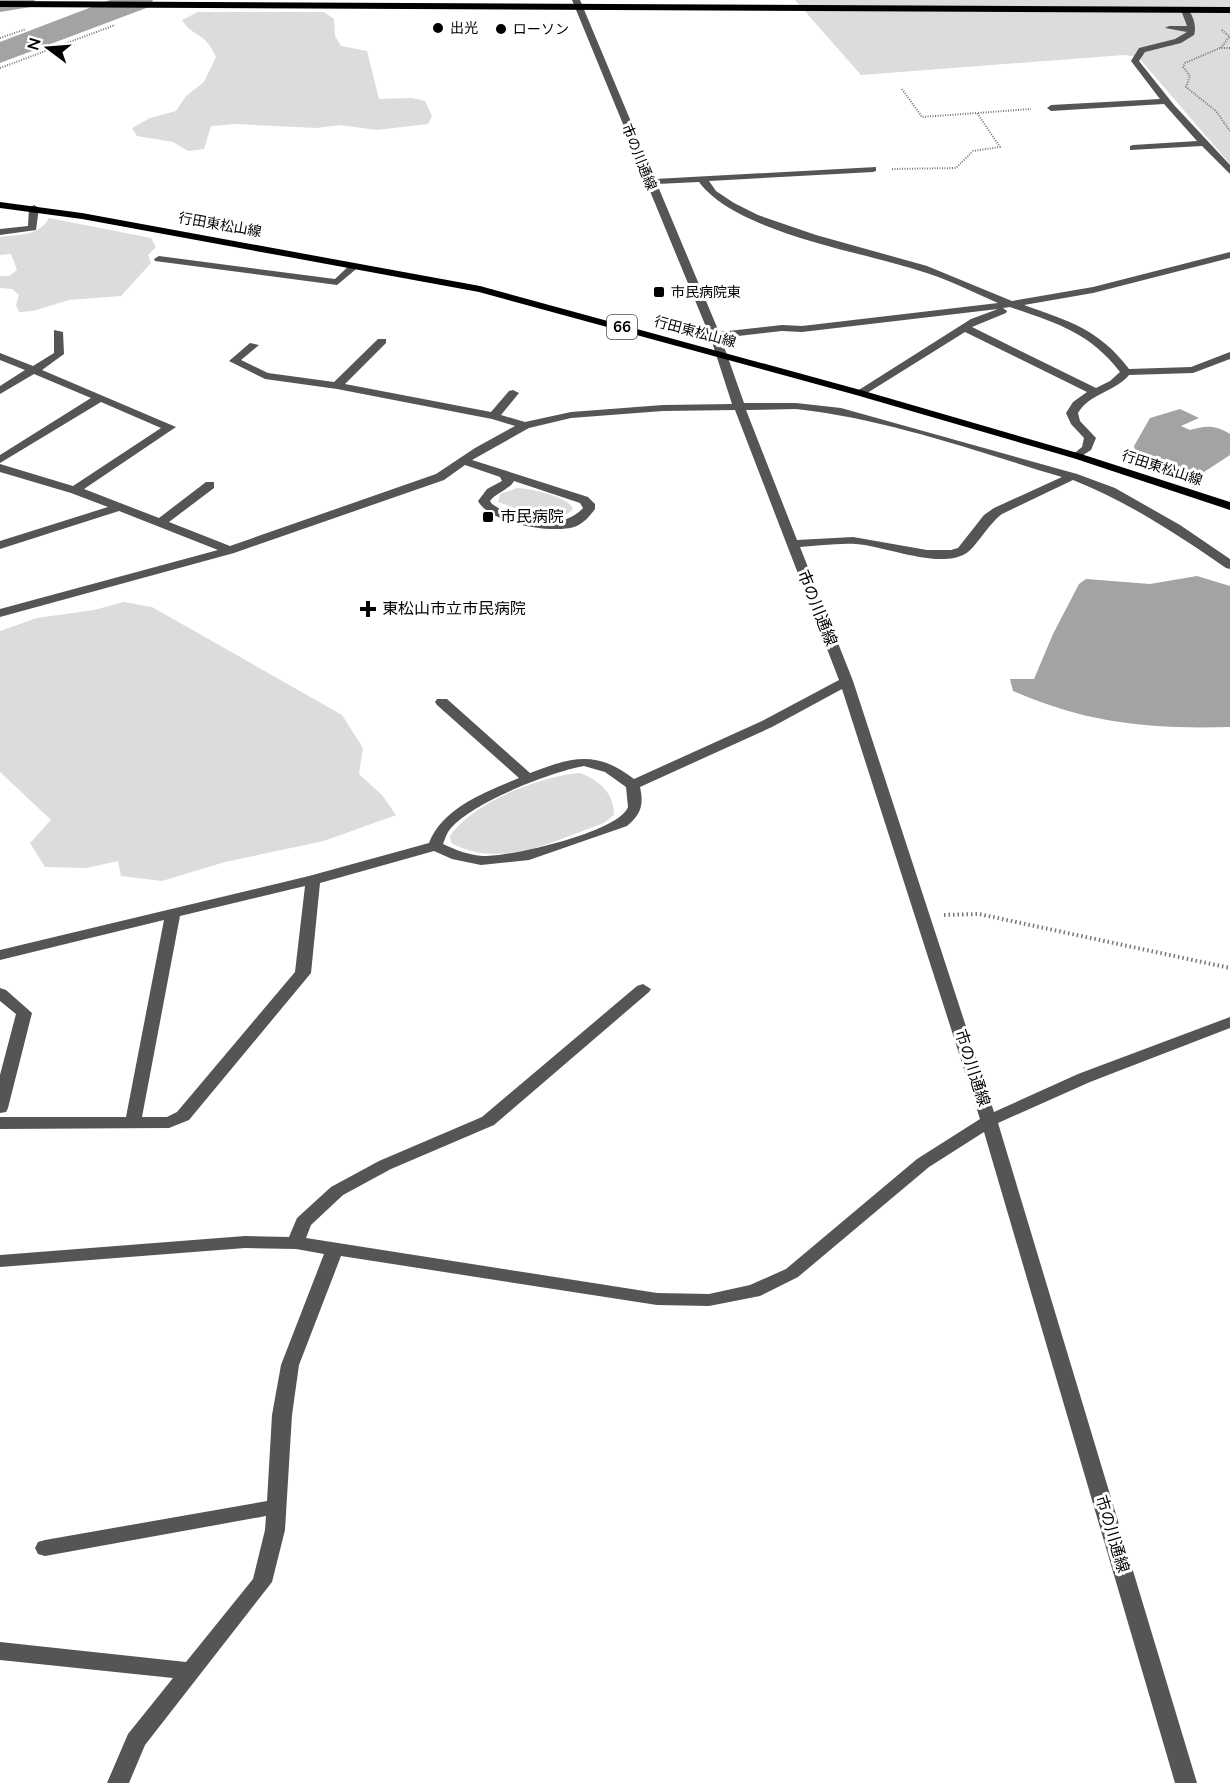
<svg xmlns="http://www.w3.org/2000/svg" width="1230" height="1783" font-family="'Nunito Sans','Noto Sans JP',sans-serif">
<rect width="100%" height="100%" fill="#fff"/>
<path fill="#dcdcdc" d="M 795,0 L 1230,0 L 1230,164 L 1138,57 L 1124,55 L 861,75 Z
M 198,12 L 324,12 L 334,19 L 335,36 L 341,46 L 367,51 L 379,99 L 412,98 L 425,101 L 432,116 L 428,124 L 377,130 L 340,125 L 316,128 L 236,124 L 211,126 L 204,149 L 188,151 L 173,142 L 137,136 L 132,128 L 150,118 L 176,111 L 186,96 L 204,82 L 216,57 C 204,30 194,39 182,20 Z
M 49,218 L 151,238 L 156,247 L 148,255 L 151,263 L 121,296 L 69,300 L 33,311 L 19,312 L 16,305 L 19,295 L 12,289 L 0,288 L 0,276 L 9,276 L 17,270 L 11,254 L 0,255 L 0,237 C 19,234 38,237 49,218 Z
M 517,488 C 529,488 570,497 573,509 L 564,517 L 549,520 L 498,502 L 500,494 Z
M 124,602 L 152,607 L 342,715 L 363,748 L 359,774 L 382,795 L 396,815 L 324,841 L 225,862 L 162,881 L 121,876 L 118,861 L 86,868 L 45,867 L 30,843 L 51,820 L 0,772 L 0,631 L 37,618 L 94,610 Z
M 580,773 C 600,781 614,793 614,815 L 604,823 C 555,840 502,870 451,843 L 450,836 C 473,802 541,776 580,773 Z"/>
<path fill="#a3a3a3" d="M 1180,409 L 1199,418 L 1181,426 L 1190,430 C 1206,425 1216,425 1230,434 L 1230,455 L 1201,474 L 1137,456 L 1134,446 L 1150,418 Z
M 1197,576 L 1230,586 L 1230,727 C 1149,729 1089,724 1013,691 L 1010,679 L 1034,679 L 1053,634 L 1079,584 L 1086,579 L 1150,584 Z"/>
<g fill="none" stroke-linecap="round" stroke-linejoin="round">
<path fill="#a3a3a3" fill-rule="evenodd" d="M 0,0 L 35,0 L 31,7 L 0,12 Z
M 110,0 L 153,0 L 149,7 L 0,63 L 0,42 Z"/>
<path stroke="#777" stroke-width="2" stroke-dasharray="1 1.5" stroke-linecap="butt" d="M 1222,30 L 1230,37
M 0,38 L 26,29
M 1221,48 L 1229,37
M 1230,48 L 1220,48 L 1185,63 L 1183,67 L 1190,76 L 1186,87 L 1216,111 L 1230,131
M 0,68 L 115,25
M 902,89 L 922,117 L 977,113
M 892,169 L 956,168 L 973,151 L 1000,147 L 977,113 L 1031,109"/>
<path stroke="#777" stroke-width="4" stroke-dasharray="1.5 3" stroke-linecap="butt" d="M 944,915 L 979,914 L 1230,968"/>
<path fill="#555" fill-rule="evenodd" d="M 572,0 L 580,0 L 655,179 L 876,167 L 876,171 L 873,172 L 709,181 L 716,191 L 734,203 L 758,215 L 816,235 L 927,266 L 1012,301 L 1093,287 L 1230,252 L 1230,258 L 1093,293 L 1024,305 C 1069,321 1099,329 1129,369 L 1191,367 L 1230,352 L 1230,359 L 1193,373 L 1129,375 C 1115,392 1090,393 1078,413 L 1080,421 L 1096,438 L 1091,450 L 1077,459 L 1071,456 L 1082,447 L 1084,438 L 1071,424 L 1066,413 L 1073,402 L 1087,392 L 965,332 L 864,395 L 856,395 L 854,393 L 971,319 L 998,309 L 802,332 L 782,331 L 721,338 L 744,403 L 796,403 L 841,408 L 1077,474 L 1115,488 L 1180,525 L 1230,559 L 1230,569 L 1226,568 C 1177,534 1128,502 1073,480 L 1002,514 C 988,524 976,548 965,554 C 938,569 885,546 856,544 C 837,543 818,546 800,547 L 853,681 L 994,1112 L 1078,1074 L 1230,1017 L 1230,1028 L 1090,1082 L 998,1123 L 1197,1783 L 1175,1783 L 984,1132 L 929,1167 L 798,1277 L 760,1296 L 709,1306 L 657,1305 L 341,1256 L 299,1365 L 292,1415 L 285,1530 L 272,1582 L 145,1745 L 129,1783 L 107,1783 L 128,1734 L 173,1678 L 0,1660 L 0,1642 L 186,1662 L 253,1579 L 265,1530 L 266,1516 L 45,1556 L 38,1554 L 35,1548 L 38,1542 L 45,1540 L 267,1501 L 272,1415 L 281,1365 L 324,1254 L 296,1249 L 245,1248 L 0,1267 L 0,1255 L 245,1236 L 289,1237 L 297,1218 L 331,1187 L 379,1161 L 482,1117 L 637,986 L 643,984 L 651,989 L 649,992 L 494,1125 L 391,1169 L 343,1195 L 311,1225 L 306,1238 L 657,1293 L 709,1294 L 750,1285 L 786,1269 L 917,1159 L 980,1119 L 842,689 L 772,727 L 640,787 C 644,805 641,814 627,826 L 529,860 L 481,865 L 452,859 L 434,851 L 320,883 L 311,973 L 189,1120 L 169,1128 L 0,1129 L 0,1117 L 126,1117 L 164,920 L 0,960 L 0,950 L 309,876 L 429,843 C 443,807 486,792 519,778 L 437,705 L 435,702 L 437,699 L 447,699 L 530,773 C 572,757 597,750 634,779 L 762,721 L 839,680 L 735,410 L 663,411 L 571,418 L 529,428 L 472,460 L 588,497 L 595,504 L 595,509 C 589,517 583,524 574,527 C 551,534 490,523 478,501 L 487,489 L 502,481 L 500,477 L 465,465 L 444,480 L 234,553 L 0,617 L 0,609 L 218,550 L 119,511 L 0,549 L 0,541 L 108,507 L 71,493 L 0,472 L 0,464 L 73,486 L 161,428 L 101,402 L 0,463 L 0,455 L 91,398 L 34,374 L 0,394 L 0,386 L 25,370 L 0,360 L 0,353 L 33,366 L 54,353 L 54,330 L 63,332 L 64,354 L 42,370 L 176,427 L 84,489 L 159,518 L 206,482 L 214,482 L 214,488 L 169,522 L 230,546 L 436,474 L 475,448 L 515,426 L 492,419 L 337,389 L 265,379 L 229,361 L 250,343 L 259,345 L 241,360 L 268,373 L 334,382 L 378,339 L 386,339 L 386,343 L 345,384 L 491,412 L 509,391 L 513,390 L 519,393 L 501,415 L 525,422 L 571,412 L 663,405 L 732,404 L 711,339 L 647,184 L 644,182 L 646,180 ZM 699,182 C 736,232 858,251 917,270 C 945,278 971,291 998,303 L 802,326 L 782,325 L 719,332 L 657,184 ZM 1010,307 C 1056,323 1089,332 1120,372 L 1110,381 L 1096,388 L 972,327 L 1006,313 L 1007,311 L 1003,308 ZM 796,409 C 887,419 975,451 1062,477 L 994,508 L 984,515 L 958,548 L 951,550 L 927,550 L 853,537 L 797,540 L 746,410 ZM 514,481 L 580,503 L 583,508 C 562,532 516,521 492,504 L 490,501 C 496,493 510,489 514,481 ZM 584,766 L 605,772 L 626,787 L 628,807 C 619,832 510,857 483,856 C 468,855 456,850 443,844 C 445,839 447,832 451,828 C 474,802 550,772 584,766 ZM 305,886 L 295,972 L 177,1112 L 167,1117 L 142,1117 L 180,916 Z
M 1185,8 C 1193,12 1197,27 1194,35 L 1181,43 L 1145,52 L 1139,61 L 1174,105 L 1230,165 L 1230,174 L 1202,146 L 1130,150 L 1130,146 L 1133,145 L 1197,141 L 1164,104 L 1051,111 L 1047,108 L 1051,105 L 1160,99 L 1131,61 L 1139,48 L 1175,39 L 1187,32 L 1165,28 L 1169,26 L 1187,26 L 1181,10 Z
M 34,205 L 39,208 L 36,230 L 0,235 L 0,229 L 28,226 L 29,208 Z
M 159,256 L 335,279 L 352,263 L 361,265 L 337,285 L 155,261 L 154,259 Z
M 0,988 L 6,990 L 32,1013 L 8,1108 L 6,1112 L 0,1113 L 0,1075 L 16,1014 L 0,1001 Z"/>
<path fill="#000" fill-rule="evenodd" d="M 0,202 L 82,213 L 480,286 L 864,391 L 1081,454 L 1230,502 L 1230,510 L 1073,458 L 856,395 L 479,292 L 82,219 L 0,208 Z"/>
<path fill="#000" fill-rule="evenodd" d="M 0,1 L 1230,7 L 1230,13 L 0,7 Z"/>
</g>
<g fill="#000" stroke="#fff" stroke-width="2">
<circle cx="438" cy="28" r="6"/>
<circle cx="501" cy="29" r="6"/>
<rect x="653" y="286" width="12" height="12" rx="3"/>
<rect x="482" y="511" width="12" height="12" rx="3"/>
<path d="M365 600h6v6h6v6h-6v6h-6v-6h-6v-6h6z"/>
</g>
<g text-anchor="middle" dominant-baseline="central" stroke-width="6" stroke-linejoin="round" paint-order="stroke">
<g font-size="14" fill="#000" stroke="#fff" text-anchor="start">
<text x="450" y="28">出光</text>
<text x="513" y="29">ローソン</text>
<text x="671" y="292">市民病院東</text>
</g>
<g font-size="14" fill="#000" stroke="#fff">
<text transform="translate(639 157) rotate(68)">市の川通線</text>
<text transform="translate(220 225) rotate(10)">行田東松山線</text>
<text transform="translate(695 332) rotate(15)">行田東松山線</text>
<text transform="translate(1162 468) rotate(18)">行田東松山線</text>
</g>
<rect fill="#fff" stroke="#4c4c4c" stroke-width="1.5" x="607" y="315" width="30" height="24" rx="4.5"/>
<g font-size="15" font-weight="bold" fill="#000">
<text x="622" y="327">66</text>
</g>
<g font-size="16" fill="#000" stroke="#fff" text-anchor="start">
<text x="500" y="517">市民病院</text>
<text x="382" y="609">東松山市立市民病院</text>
</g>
<g font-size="16" fill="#000" stroke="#fff">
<text transform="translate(817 608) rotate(68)">市の川通線</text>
<text transform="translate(972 1068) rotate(72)">市の川通線</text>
<text transform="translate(1112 1534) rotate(73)">市の川通線</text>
</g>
</g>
<g transform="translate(48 48) rotate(286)" stroke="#ffffff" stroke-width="4.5" paint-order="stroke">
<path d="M0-4.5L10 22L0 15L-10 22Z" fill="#000000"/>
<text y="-9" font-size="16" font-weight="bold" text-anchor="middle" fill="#000000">N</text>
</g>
</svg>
